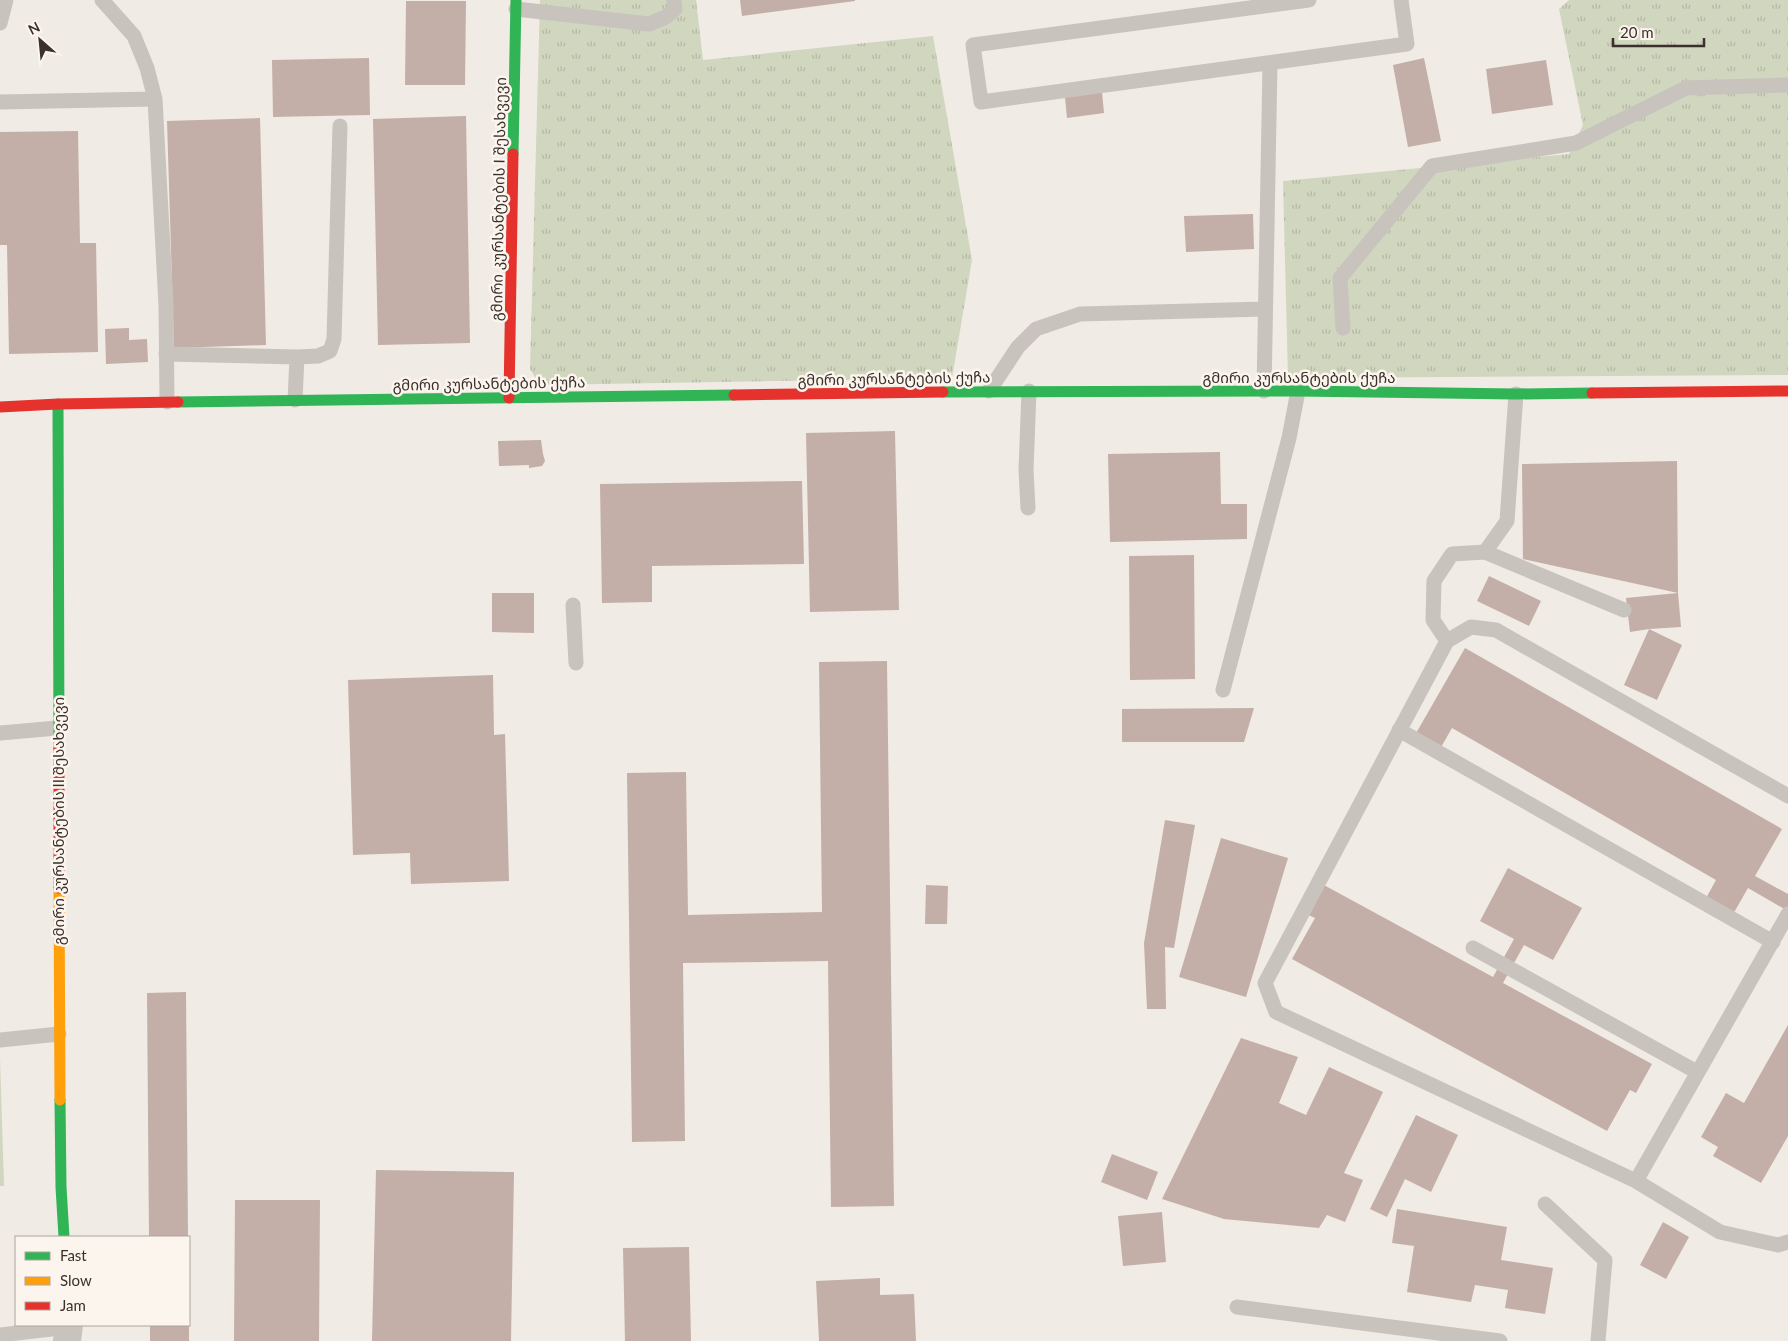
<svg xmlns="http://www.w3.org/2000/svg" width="1788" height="1341" font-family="Lato,'Noto Sans Georgian',sans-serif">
<defs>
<pattern id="grass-tufts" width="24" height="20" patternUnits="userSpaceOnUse" patternTransform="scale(1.25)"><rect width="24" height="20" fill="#d1d6bf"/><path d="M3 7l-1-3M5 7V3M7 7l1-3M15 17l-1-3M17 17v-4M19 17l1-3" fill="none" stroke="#b4b8a4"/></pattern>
</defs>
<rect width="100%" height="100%" fill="#f0ebe5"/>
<path fill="url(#grass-tufts)" d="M 540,0 L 696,0 L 703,60 L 933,36 L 972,260 L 952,378 L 540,385 L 530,369 Z
M 1569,0 L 1788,0 L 1788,375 L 1288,378 L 1283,181 L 1569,154 L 1583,125 L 1559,9 Z"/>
<path fill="#d1d6bf" d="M 0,1057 L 4,1186 L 0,1186 Z"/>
<path fill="#c3afa7" d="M 740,0 L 855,0 L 855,1 L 742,16 Z
M 406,1 L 466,1 L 465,85 L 405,85 Z
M 369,58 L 370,115 L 273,117 L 272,60 Z
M 1424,58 L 1441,141 L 1408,147 L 1393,65 Z
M 1546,60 L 1553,105 L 1492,114 L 1486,69 Z
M 1102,92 L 1104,113 L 1067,118 L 1065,97 Z
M 466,116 L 470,343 L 378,345 L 373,119 Z
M 260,118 L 266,345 L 174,348 L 167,121 Z
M 78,131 L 80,243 L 96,243 L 98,352 L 9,354 L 7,245 L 0,245 L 0,132 Z
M 1253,214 L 1254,249 L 1186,252 L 1184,216 Z
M 129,328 L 129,340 L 147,339 L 148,362 L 106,364 L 105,329 Z
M 895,431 L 899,610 L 810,612 L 806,433 Z
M 541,440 L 543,454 L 545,461 L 542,466 L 529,468 L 529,465 L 499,466 L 498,441 Z
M 1220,452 L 1221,504 L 1247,504 L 1247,539 L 1110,542 L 1108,454 Z
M 1677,461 L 1678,593 L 1681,627 L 1649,629 L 1682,645 L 1657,700 L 1624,685 L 1649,629 L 1630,632 L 1626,598 L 1678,593 L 1523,559 L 1522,464 Z
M 802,481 L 804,564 L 652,566 L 652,602 L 602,603 L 600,484 Z
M 1194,555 L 1195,679 L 1130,680 L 1129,556 Z
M 1489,576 L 1541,601 L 1529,626 L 1477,601 Z
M 492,593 L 534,593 L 534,633 L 492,632 Z
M 1465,648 L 1782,829 L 1755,876 L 1788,894 L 1788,911 L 1748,888 L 1732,916 L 1705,900 L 1716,880 L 1452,728 L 1440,749 L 1415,735 Z
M 887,661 L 894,1206 L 831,1207 L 828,961 L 683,963 L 685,1141 L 632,1142 L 627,773 L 686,772 L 688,915 L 822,912 L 819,662 Z
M 493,675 L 494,735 L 505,734 L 509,881 L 411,884 L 410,853 L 353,855 L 348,680 Z
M 1254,708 L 1244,742 L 1122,742 L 1122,709 Z
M 1165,820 L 1195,825 L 1174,948 L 1165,947 L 1166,1009 L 1147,1009 L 1144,943 Z
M 1221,838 L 1288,858 L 1246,997 L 1179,977 Z
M 1508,868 L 1582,908 L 1553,960 L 1524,945 L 1503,983 L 1652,1064 L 1636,1093 L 1630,1090 L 1607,1131 L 1292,959 L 1315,918 L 1306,914 L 1322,884 L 1493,977 L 1514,939 L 1480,921 Z
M 926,885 L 948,886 L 947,924 L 925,924 Z
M 186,992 L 188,1237 L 149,1237 L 147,993 Z
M 1788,1025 L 1788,1136 L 1761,1183 L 1713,1156 L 1718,1147 L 1701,1137 L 1726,1093 L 1744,1103 Z
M 1241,1038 L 1298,1057 L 1279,1103 L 1306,1115 L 1329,1067 L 1383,1092 L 1344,1173 L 1363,1180 L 1345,1222 L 1327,1215 L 1319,1228 L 1224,1219 L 1162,1199 Z
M 1416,1115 L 1458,1135 L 1431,1192 L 1405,1179 L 1387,1217 L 1370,1209 Z
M 1112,1154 L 1158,1172 L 1147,1200 L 1101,1182 Z
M 376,1170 L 514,1172 L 511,1341 L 372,1341 Z
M 235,1200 L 320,1200 L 319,1341 L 234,1341 Z
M 1397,1209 L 1507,1227 L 1501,1260 L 1553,1268 L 1545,1314 L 1505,1308 L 1508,1290 L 1475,1285 L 1471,1302 L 1407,1292 L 1414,1246 L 1392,1243 Z
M 1162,1212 L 1166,1262 L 1123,1266 L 1118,1216 Z
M 1663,1222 L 1689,1237 L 1666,1279 L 1640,1265 Z
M 689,1247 L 691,1341 L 625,1341 L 623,1248 Z
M 880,1278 L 880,1295 L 914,1294 L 916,1341 L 819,1341 L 816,1281 Z
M 150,1325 L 189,1325 L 189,1341 L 150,1341 Z"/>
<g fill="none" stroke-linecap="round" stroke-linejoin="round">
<path stroke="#c9c3be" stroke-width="15" d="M 102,0 L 134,36 L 147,68 L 155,99 L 166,305 L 167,402
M 1309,0 L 973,45 L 981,102 L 1407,44 L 1401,0
M 516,9 L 649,24 L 666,17 L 675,9 L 674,0
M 0,23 L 6,0
M 0,102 L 155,99
M 1343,328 L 1340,278 L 1432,166 L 1576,143 L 1686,88 L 1788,85
M 166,354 L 297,357
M 989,391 L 1018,347 L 1036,329 L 1080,314 L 1265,309
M 1264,391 L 1270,64
M 295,400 L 297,357 L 318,356 L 330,351 L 334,339 L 340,126
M 1028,508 L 1026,470 L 1029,391
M 1485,552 L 1624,610
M 573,605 L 576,663
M 1447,641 L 1433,620 L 1434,581 L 1452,554 L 1485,552 L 1507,521 L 1516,394
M 1223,690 L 1289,438 L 1298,391
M 1399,730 L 1773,942
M 0,733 L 57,728
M 1788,796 L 1496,630 L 1471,627 L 1447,641 L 1265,983 L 1276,1012 L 1636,1181 L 1720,1232 L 1778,1245 L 1788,1242
M 1473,948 L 1697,1072
M 0,1040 L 59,1034
M 1636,1181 L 1788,914
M 1545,1204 L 1605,1260 L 1598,1341
M 1237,1307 L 1500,1341
M 0,1335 L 69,1327"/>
<path stroke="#c9c3be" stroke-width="28" d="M 67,1341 L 69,1325"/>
<path stroke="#30b455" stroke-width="11" d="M 513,154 L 516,0
M 943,392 L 1298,391 L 1516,394 L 1592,393
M 178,402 L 734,395
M 58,404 L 59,749
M 60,1100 L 61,1187 L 64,1237"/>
<path stroke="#ff9f0a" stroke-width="11" d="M 59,888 L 60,1100"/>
<path stroke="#e5322d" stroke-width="11" d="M 1592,393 L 1788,391
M 734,395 L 943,392
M 509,398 L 513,154
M 0,407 L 58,404 L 178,402
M 59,749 L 59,888"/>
</g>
<g text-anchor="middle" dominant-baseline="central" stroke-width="5" stroke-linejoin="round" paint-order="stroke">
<g font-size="15" fill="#3b302b" stroke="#fbf5ee">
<text transform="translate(498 199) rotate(-89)">გმირი კურსანტების I შესახვევი</text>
<text x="1299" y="377">გმირი კურსანტების ქუჩა</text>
<text transform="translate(894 378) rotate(-1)">გმირი კურსანტების ქუჩა</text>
<text transform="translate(489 383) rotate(-1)">გმირი კურსანტების ქუჩა</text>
<text transform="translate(58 821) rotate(-90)">გმირი კურსანტების II შესახვევი</text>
</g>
</g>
<rect x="15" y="1236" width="175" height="90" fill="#fbf5ee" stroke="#aea6a0"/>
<rect x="25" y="1252" width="25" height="8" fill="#30b455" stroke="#aea6a0"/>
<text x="60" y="1261" font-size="15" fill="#3b302b">Fast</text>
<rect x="25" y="1277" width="25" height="8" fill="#ff9f0a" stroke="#aea6a0"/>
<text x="60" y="1286" font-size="15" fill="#3b302b">Slow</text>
<rect x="25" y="1302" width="25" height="8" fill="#e5322d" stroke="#aea6a0"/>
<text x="60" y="1311" font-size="15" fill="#3b302b">Jam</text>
<g transform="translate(40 40) rotate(333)" stroke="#fbf5ee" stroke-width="4" paint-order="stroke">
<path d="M0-4L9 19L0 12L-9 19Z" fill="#3b302b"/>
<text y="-8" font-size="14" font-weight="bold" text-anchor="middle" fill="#3b302b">N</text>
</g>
<path d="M1613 38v8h91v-8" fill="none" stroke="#3b302b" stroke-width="2.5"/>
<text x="1620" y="38" font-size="15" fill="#3b302b" stroke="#fbf5ee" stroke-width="4" paint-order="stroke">20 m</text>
</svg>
